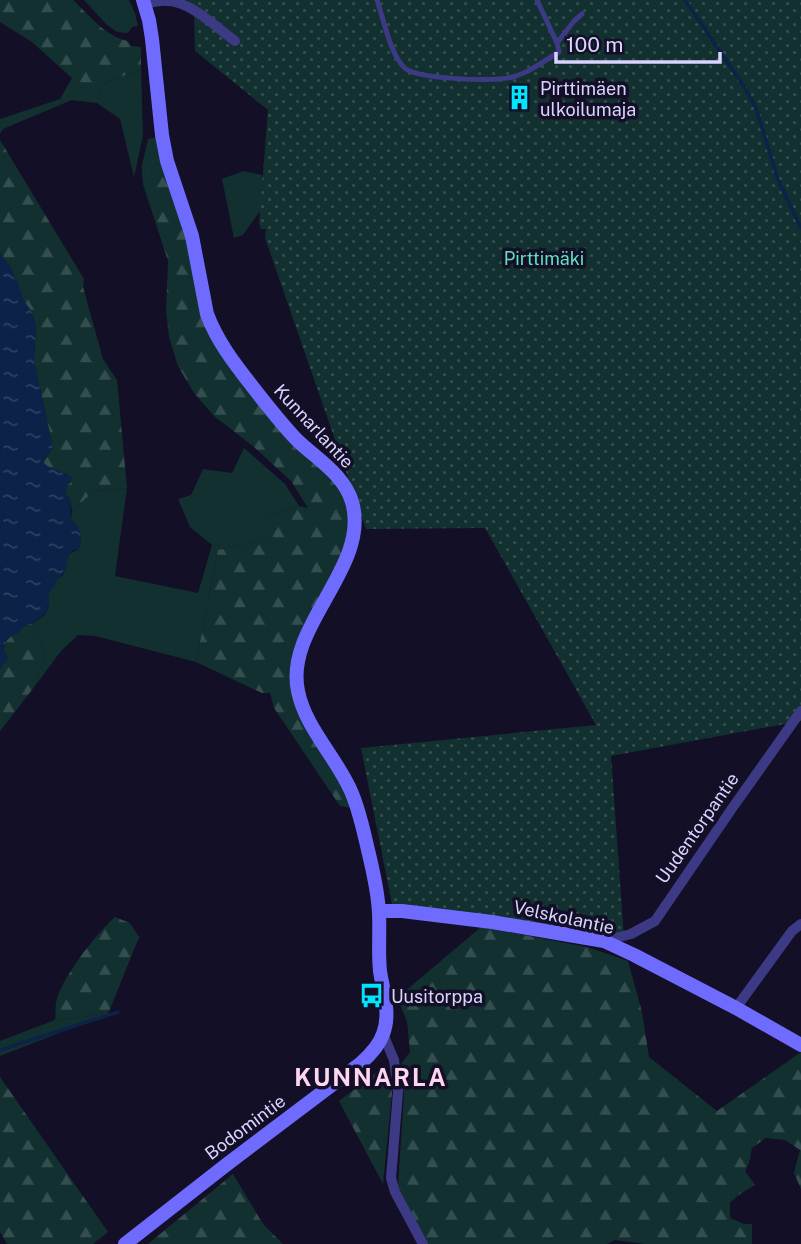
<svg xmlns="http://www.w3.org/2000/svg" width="801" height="1244" font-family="'Public Sans',sans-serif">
<defs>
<pattern id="forest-firs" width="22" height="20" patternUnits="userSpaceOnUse" patternTransform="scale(1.75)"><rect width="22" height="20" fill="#12302f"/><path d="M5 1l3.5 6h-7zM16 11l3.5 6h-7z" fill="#344d4e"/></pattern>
<pattern id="park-dots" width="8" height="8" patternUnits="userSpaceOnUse" patternTransform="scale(1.75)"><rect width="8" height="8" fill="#12302f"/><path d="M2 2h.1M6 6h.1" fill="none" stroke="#344d4e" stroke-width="1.8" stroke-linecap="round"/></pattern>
<pattern id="water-ripples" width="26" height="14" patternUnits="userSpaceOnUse" patternTransform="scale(1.75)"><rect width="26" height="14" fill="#0c2248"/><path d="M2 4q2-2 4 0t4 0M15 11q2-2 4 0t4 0" fill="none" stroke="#2f4163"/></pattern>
</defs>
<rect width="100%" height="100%" fill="#130f26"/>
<path fill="#12302f" d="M 84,0 L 129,0 L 135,13 L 138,26 L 132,27 L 128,33 L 117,32 L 107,25 Z
M 141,69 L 143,136 L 134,177 L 120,119 L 97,103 L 103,84 Z
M 72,78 L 72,100 L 3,129 L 0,134 L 0,119 L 60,99 Z
M 157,137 L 162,162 L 142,173 L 142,165 L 148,139 Z
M 243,171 L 262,175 L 268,200 L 243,235 L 234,238 L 222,179 Z
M 244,448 L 285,484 L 299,506 L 267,516 L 274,538 L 218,550 L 196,662 L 95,636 L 78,635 L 61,651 L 35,686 L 45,654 L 32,624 L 45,615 L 47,610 L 49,606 L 49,593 L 57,579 L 63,575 L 69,554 L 79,549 C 82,534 81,531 71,519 L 72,511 L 94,491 L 127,488 L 115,576 L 198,593 L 212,545 L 190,527 L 178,499 L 191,495 L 203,469 L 232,473 Z
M 108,1014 L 0,1056 L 0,1041 L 55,1020 Z"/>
<path fill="url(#forest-firs)" d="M 0,0 L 73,0 C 90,16 105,36 128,41 L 131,46 L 141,47 L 141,69 L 103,84 L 97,103 L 72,100 L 72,78 L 32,42 L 0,22 Z
M 0,140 L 84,279 L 83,287 L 103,359 L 117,380 L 127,488 L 94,491 L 72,511 L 70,499 L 66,495 L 67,485 L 71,482 L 67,474 L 45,466 L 43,462 L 53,448 L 34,361 L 36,328 L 32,312 L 23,300 L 10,266 L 6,263 L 0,252 Z
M 162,162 L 186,228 L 205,319 L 331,477 L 346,501 L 349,520 L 347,536 L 337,567 L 291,674 L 352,808 L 340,806 L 274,708 L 270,693 L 262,693 L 196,662 L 218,550 L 273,538 L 267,516 L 299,506 L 308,508 L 291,481 L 254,447 L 214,416 L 194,393 L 178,366 L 169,337 L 166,311 L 168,261 L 143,184 L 142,173 Z
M 29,624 L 32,624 L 45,654 L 35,686 L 0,731 L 0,669 L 8,658 L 3,651 L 7,639 L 11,635 C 19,633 21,626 29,624 Z
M 115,917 L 130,923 L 139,937 L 108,1014 L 55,1020 C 56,1015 55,1009 56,1003 C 60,979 97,933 115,917 Z
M 481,927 L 587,947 L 628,961 L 642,1012 L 649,1057 L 717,1111 L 801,1052 L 801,1189 L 794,1173 L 800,1150 L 785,1140 L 766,1138 L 752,1148 L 749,1163 L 745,1171 L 755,1185 L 737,1196 L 730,1203 L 730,1218 L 744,1224 L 752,1224 L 752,1244 L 645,1244 L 615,1240 L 607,1244 L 428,1244 L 398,1187 L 404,1095 L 400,1065 L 410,1052 L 407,1021 L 397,998 Z
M 387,1065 L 392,1093 L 383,1184 L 339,1101 Z
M 0,1077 L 108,1232 L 93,1244 L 7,1244 L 0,1232 Z
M 233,1174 L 263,1224 L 283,1244 L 148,1244 Z"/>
<path fill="url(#park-dots)" d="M 187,0 L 801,0 L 801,721 L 611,756 L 624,937 L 392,904 L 361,748 L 596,725 L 485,528 L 366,529 L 265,238 L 266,229 L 261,229 L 259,224 L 268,110 L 195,51 L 194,13 Z"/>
<path fill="url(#water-ripples)" d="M 0,252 L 14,273 L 14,278 L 18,282 L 23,300 L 32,312 L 36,328 L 34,361 L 53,448 L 45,458 L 43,462 C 50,471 65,471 73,478 L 67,485 L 66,494 L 70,499 L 71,519 L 79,529 L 81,540 L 79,549 L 74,550 L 69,554 L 66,570 L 57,580 L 55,585 L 49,593 L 49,606 L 45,614 L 32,624 L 24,625 C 19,638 6,632 3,651 L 8,658 L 0,669 Z"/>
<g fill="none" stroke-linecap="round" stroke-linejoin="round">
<path stroke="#0c2248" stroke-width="3.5" d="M 685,0 L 745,88 L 756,108 L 778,180 L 801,228
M 0,1050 L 118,1012"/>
<path stroke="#3d3a85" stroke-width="5" d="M 377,0 C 383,17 391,58 406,69 C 421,79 493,82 512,77 C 529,73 544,61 559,52 L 557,43 L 574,21 L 582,14
M 537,0 L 557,43"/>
<path stroke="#3d3a85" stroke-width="10" d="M 144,4 C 151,3 159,0 167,1 C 190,1 216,27 235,41
M 604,941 L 631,934 L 655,921 L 733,807 L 801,711
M 736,1008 L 792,931 L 801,924
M 383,1034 L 394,1060 L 398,1092 L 391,1178 L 395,1192 L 423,1244"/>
<path stroke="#6f6bff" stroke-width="14" d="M 379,911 L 402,911 L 492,922 L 604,941 L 634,955 L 736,1008 L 801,1045
M 125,1244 L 226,1165 L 361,1063 C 370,1055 379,1046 383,1034 C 391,1014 383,991 380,971 C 378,952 380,932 379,913 C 378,891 373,871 368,850 C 363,829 359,808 350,789 C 335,756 305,727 298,691 C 284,626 371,567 352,502 C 344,474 315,458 296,439 C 280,422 266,404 252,386 C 234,363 217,341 207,314 L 192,236 L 167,161 L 162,135 L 152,39 L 149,20 L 143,0"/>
</g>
<defs>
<symbol id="building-bare" viewBox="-9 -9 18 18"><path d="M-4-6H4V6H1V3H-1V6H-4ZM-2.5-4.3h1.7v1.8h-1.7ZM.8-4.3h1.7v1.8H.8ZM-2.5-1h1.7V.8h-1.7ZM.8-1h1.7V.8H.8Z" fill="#00e5ff" stroke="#130f26" stroke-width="2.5" paint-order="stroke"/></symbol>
<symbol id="bus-bare" viewBox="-9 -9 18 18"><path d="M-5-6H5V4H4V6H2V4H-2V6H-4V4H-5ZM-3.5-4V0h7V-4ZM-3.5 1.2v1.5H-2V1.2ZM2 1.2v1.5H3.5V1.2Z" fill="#00e5ff" stroke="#130f26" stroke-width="2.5" paint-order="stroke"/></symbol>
</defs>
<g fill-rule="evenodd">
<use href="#building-bare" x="502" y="80" width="35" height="35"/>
<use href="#bus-bare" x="354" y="978" width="35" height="35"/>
</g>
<g text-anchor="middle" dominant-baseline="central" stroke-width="7" stroke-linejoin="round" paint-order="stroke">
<g font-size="18" fill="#d9d4ff" stroke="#130f26" text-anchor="start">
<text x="540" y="88">Pirttimäen<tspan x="540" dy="21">ulkoilumaja</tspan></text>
<text x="391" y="996">Uusitorppa</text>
</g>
<g font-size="18" fill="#5fe0c0" stroke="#130f26">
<text x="544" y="258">Pirttimäki</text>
</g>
<g font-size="18" fill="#d9d4ff" stroke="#130f26">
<text transform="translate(314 426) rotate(47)">Kunnarlantie</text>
<text transform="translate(697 828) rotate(-55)">Uudentorpantie</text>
<text transform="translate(564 917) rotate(12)">Velskolantie</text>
<text transform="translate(245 1127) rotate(-37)">Bodomintie</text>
</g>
<g font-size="24" font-weight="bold" letter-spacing="2" fill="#ffd6f0" stroke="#130f26">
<text x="371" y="1077">KUNNARLA</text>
</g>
</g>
<path d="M556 52v10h164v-10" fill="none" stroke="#d9d4ff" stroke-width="3.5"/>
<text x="566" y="52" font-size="21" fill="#d9d4ff" stroke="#130f26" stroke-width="5" paint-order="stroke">100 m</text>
</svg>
